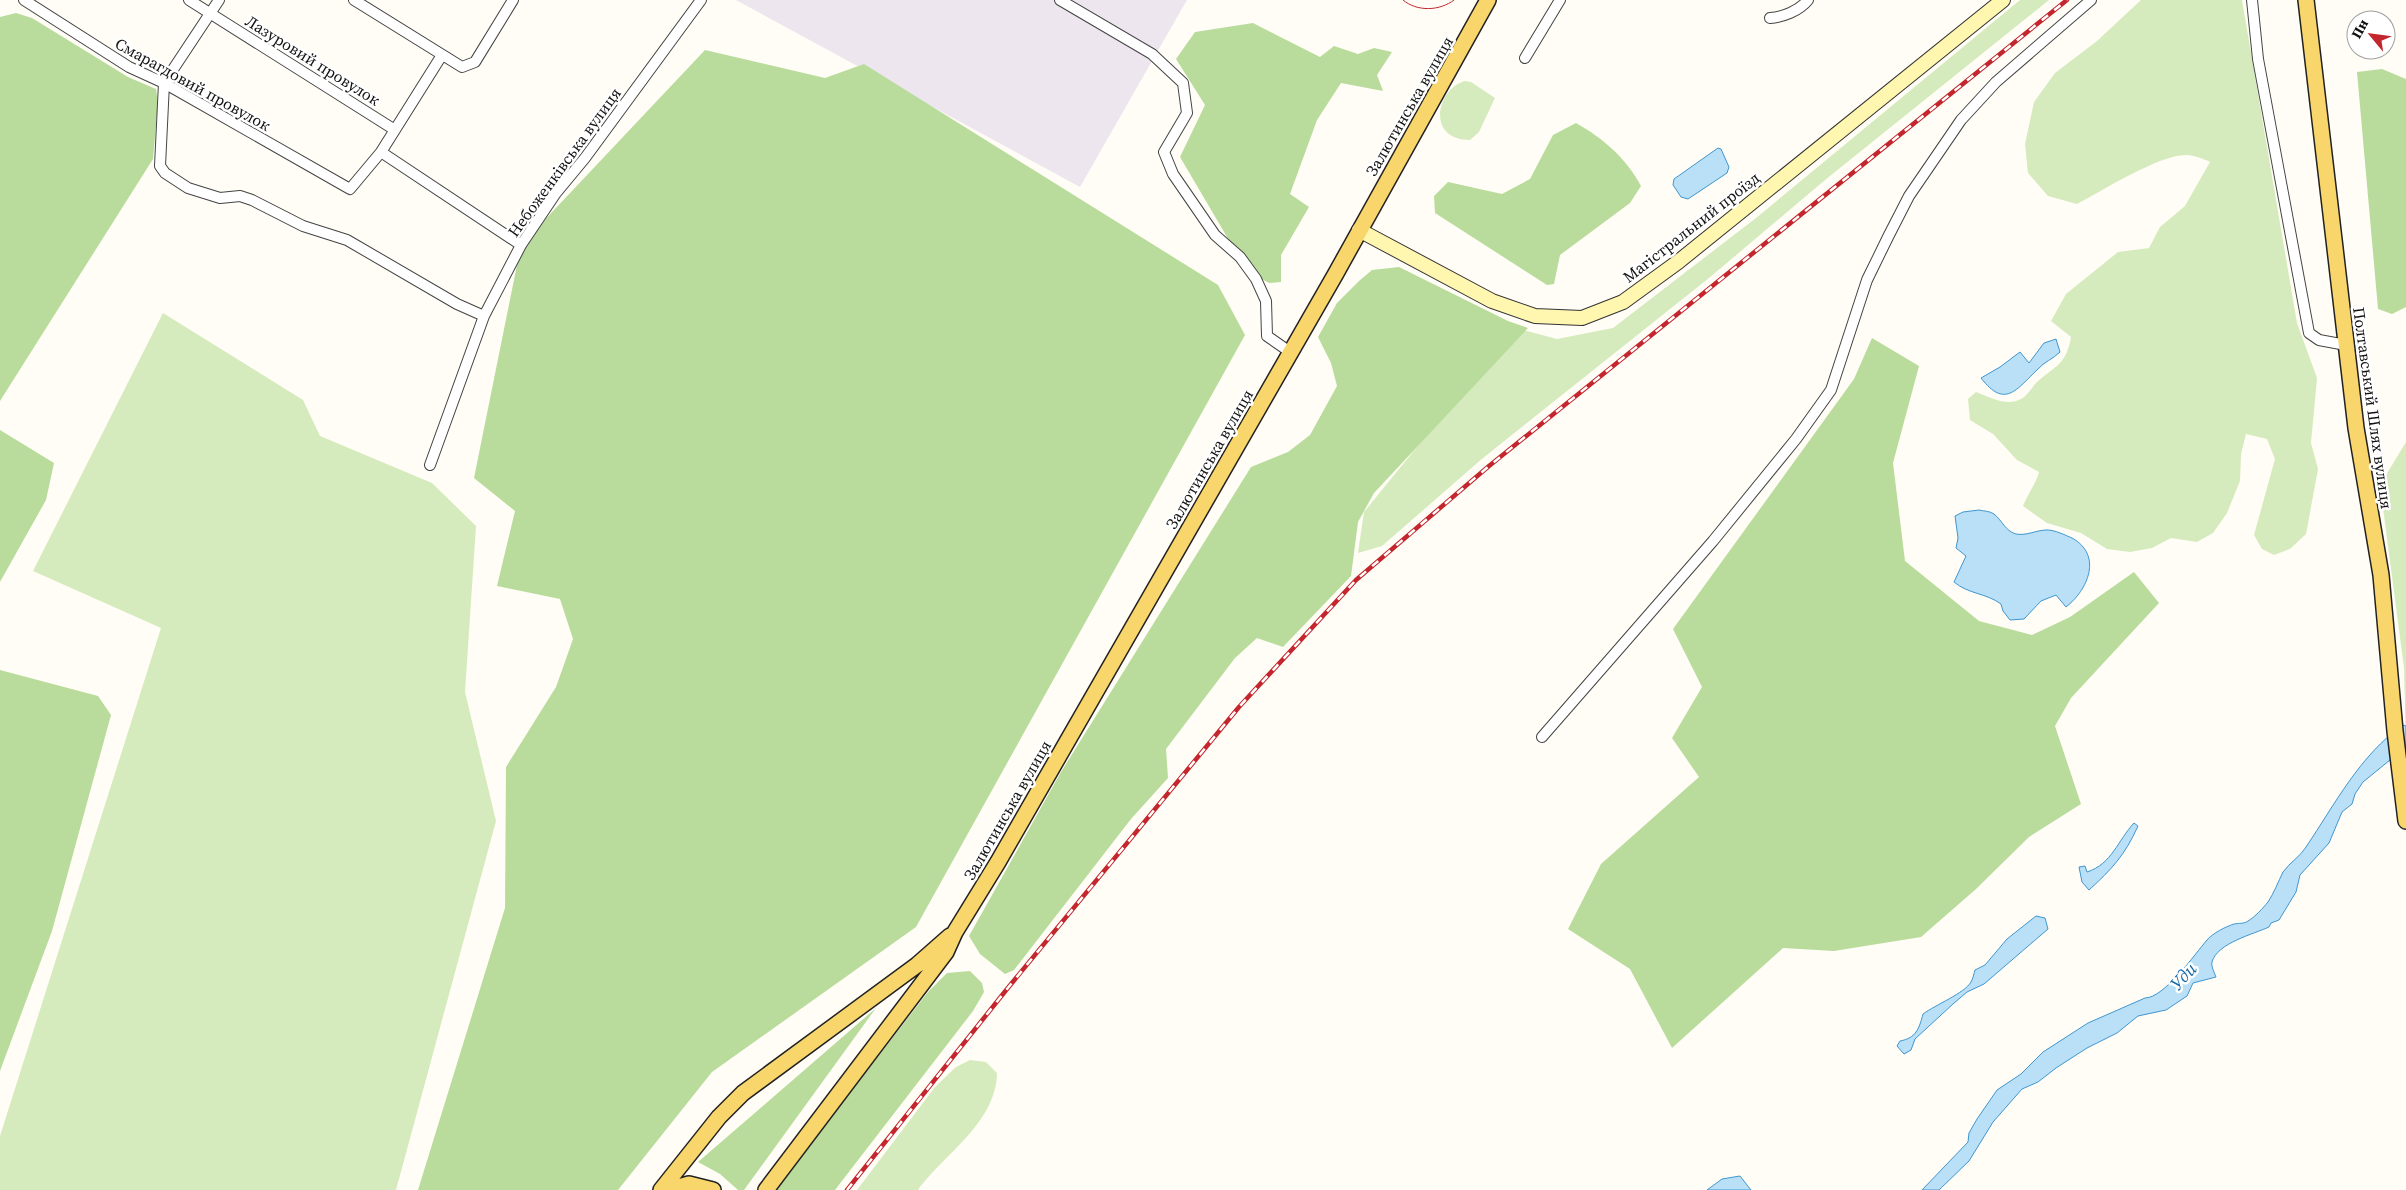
<svg xmlns="http://www.w3.org/2000/svg" width="2406" height="1190" font-family="'Source Serif 4',serif">
<rect width="100%" height="100%" fill="#fffdf5"/>
<path fill="#eee6ef" d="M 736,0 L 1187,0 L 1080,187 Z"/>
<path fill="#d5ebbd" d="M 2020,0 L 2049,0 L 1825,180 L 1709,278 L 1483,458 L 1382,546 L 1358,553 L 1364,512 L 1465,388 L 1523,330 L 1557,339 L 1613,328 L 1756,218 Z
M 2141,0 L 2242,0 L 2297,323 L 2317,378 L 2311,443 L 2318,469 L 2306,534 L 2290,549 L 2274,555 L 2262,549 L 2254,535 L 2275,459 L 2267,439 L 2246,434 L 2241,454 L 2240,481 L 2227,513 L 2213,533 L 2197,542 L 2171,538 L 2152,548 L 2130,552 L 2107,549 L 2081,533 L 2047,523 L 2023,506 C 2028,493 2036,484 2039,472 L 2017,460 L 1993,434 L 1970,420 L 1968,399 L 1976,392 C 1989,397 2007,407 2021,399 C 2027,396 2032,387 2037,382 C 2056,365 2066,365 2071,337 L 2051,321 L 2066,294 L 2118,252 L 2149,248 L 2160,227 L 2185,206 L 2210,162 C 2204,159 2194,155 2187,155 C 2160,154 2102,191 2077,204 L 2048,196 L 2028,173 L 2025,144 L 2034,102 L 2055,73 L 2097,41 Z
M 1465,81 L 1471,82 L 1495,98 L 1479,132 L 1470,140 C 1425,140 1437,88 1465,81 Z
M 163,313 L 303,400 L 320,436 L 432,483 L 476,526 L 465,692 L 496,821 L 396,1190 L 0,1190 L 0,1136 L 161,628 L 33,571 Z
M 2406,442 L 2406,749 L 2404,668 L 2380,485 Z
M 970,1060 L 986,1062 L 997,1073 C 996,1123 945,1153 918,1190 L 857,1190 L 935,1087 L 956,1067 Z"/>
<path fill="#b9dc9c" d="M 16,13 L 32,18 L 128,77 L 156,89 L 158,102 L 153,159 L 0,401 L 0,17 Z
M 1253,23 L 1320,57 L 1334,46 L 1358,54 L 1374,48 L 1392,52 L 1377,75 L 1383,91 L 1341,83 L 1317,120 L 1290,194 L 1309,207 L 1281,255 L 1281,282 L 1269,283 L 1247,271 L 1180,157 L 1205,105 L 1176,59 L 1195,32 Z
M 705,50 L 825,78 L 864,64 L 1218,285 L 1245,335 L 916,927 L 712,1072 L 618,1190 L 418,1190 L 505,908 L 506,767 L 556,687 L 573,639 L 560,599 L 497,586 L 515,511 L 474,478 L 521,245 Z
M 2382,69 L 2406,79 L 2406,307 L 2392,314 L 2378,309 L 2357,72 Z
M 1576,123 C 1603,138 1627,159 1641,186 L 1630,203 L 1560,255 L 1554,284 L 1547,285 L 1435,213 L 1434,196 L 1448,182 L 1502,194 L 1530,179 L 1553,135 Z
M 1399,267 L 1508,321 L 1528,328 L 1374,493 L 1358,522 L 1351,576 L 1283,647 L 1257,638 L 1235,658 L 1166,749 L 1168,778 L 1131,819 L 1014,970 L 1005,974 L 980,954 L 969,936 L 1061,772 L 1251,467 L 1288,452 L 1310,435 L 1337,386 L 1331,363 L 1318,337 L 1337,303 L 1359,281 L 1372,270 Z
M 1872,338 L 1919,366 L 1893,463 L 1905,561 L 1979,621 L 2032,635 L 2070,617 L 2134,572 L 2159,603 L 2071,698 L 2055,726 L 2081,804 L 2029,837 L 1976,889 L 1921,937 L 1834,951 L 1783,948 L 1672,1048 L 1630,969 L 1568,929 L 1601,864 L 1699,777 L 1672,738 L 1702,687 L 1673,629 L 1854,379 Z
M 0,430 L 54,463 L 46,500 L 0,582 Z
M 0,670 L 98,696 L 111,715 L 52,931 L 0,1071 Z
M 970,971 L 982,983 L 984,992 L 973,1011 L 835,1190 L 775,1190 L 928,992 L 947,973 Z
M 876,1008 L 744,1190 L 738,1190 L 720,1174 L 698,1162 Z"/>
<path fill="#b9e0f7" stroke="#3f96cf" d="M 1718,148 L 1721,149 L 1729,167 L 1727,173 L 1688,199 L 1681,197 L 1673,185 L 1674,179 Z
M 2056,339 L 2060,352 C 2053,359 2044,362 2038,369 C 2016,390 2005,409 1981,378 L 2000,367 L 2020,352 L 2029,363 L 2044,343 Z
M 1979,510 C 1983,511 1990,511 1994,514 C 2002,520 2005,531 2016,534 C 2027,536 2036,530 2047,530 C 2055,530 2065,535 2072,538 C 2103,555 2088,590 2066,607 L 2056,595 L 2041,601 L 2024,619 L 2010,620 L 2003,611 L 2001,604 C 1986,593 1968,594 1954,582 L 1966,556 L 1956,548 L 1958,538 L 1955,516 L 1963,512 Z
M 2403,725 L 2406,726 L 2406,747 L 2363,782 L 2355,794 L 2352,804 L 2342,812 L 2329,843 L 2300,875 L 2296,892 L 2279,920 L 2271,923 L 2269,927 C 2254,934 2217,943 2212,962 C 2211,966 2214,972 2216,977 L 2193,983 L 2187,996 L 2166,1010 L 2138,1016 L 2117,1033 L 2087,1048 L 2056,1068 L 2038,1082 L 2022,1089 L 1993,1122 L 1969,1161 L 1939,1190 L 1922,1190 L 1968,1142 L 1969,1133 L 1977,1119 L 1997,1090 L 2021,1074 L 2043,1052 L 2088,1023 L 2145,998 C 2164,998 2195,954 2207,940 C 2213,933 2225,927 2234,924 C 2239,923 2244,924 2248,921 C 2255,917 2263,908 2268,902 C 2274,893 2278,882 2283,872 C 2290,862 2300,857 2306,847 C 2335,804 2360,755 2403,725 Z
M 2134,823 L 2138,826 C 2125,855 2112,869 2089,890 L 2082,882 L 2079,867 L 2085,866 L 2087,872 C 2112,864 2118,840 2134,823 Z
M 2036,916 L 2045,918 L 2048,929 L 1984,984 L 1967,992 L 1953,1004 L 1915,1039 L 1911,1050 L 1904,1054 L 1897,1046 L 1900,1041 C 1916,1038 1919,1029 1923,1014 C 1935,1005 1965,993 1971,982 C 1973,979 1974,973 1975,970 L 1985,965 L 2007,939 Z
M 1740,1176 L 1751,1190 L 1707,1190 L 1722,1179 Z"/>
<g fill="none" stroke-linecap="round" stroke-linejoin="round">
<defs>
<path id="street" d="M 24,0 L 129,67 L 164,83 L 350,189 L 381,152 L 442,55
M 189,0 L 395,130
M 219,0 L 164,83 L 160,166 L 165,173 L 188,188 L 220,198 L 240,196 L 252,200 L 303,226 L 347,240 L 457,304 L 484,316
M 354,0 L 462,67 L 475,62 L 513,0
M 1060,0 L 1152,54 L 1183,83 L 1187,113 L 1164,152 L 1173,174 L 1215,235 L 1240,257 L 1256,279 L 1266,301 L 1267,336 L 1290,352
M 2252,0 L 2258,59 L 2309,333 L 2319,340 L 2346,345
M 1770,18 C 1783,17 1799,11 1808,0
M 1525,58 L 1560,0
M 381,152 L 521,245
M 430,465 L 484,316 L 521,245 L 556,193 L 585,158 L 701,0
M 1542,737 L 1713,541 L 1796,439 L 1831,390 L 1867,280 L 1888,237 L 1909,196 L 1961,120 L 1996,82 L 2091,0"/>
<path id="secondary" d="M 1359,230 L 1492,301 L 1535,316 L 1582,318 L 1623,302 L 1678,262 L 2003,0"/>
<path id="primary" d="M 2306,0 L 2356,428 L 2381,575 L 2395,731 L 2406,821
M 661,1190 L 719,1117 L 743,1093 L 917,965 L 950,936
M 668,1190 L 689,1184 L 713,1190
M 766,1190 L 946,952 L 955,932 L 998,862 L 1335,275 L 1488,0"/>
</defs>
<use href="#street" stroke="#444" stroke-width="12"/>
<use href="#secondary" stroke="#333" stroke-width="16"/>
<use href="#primary" stroke="#222" stroke-width="18"/>
<use href="#street" stroke="#fff" stroke-width="10"/>
<use href="#secondary" stroke="#fff6b0" stroke-width="14"/>
<use href="#primary" stroke="#f9d66b" stroke-width="15"/>
<path stroke="#c4262e" stroke-width="1" d="M 1403,0 C 1417,12 1440,11 1454,0"/>
<defs>
<path id="rail" d="M 847,1190 L 1007,989 L 1239,707 L 1356,580 L 1489,466 L 2067,0"/>
</defs>
<use href="#rail" stroke="#c4262e" stroke-width="4.5"/>
<use href="#rail" stroke="#fff" stroke-width="2.5" stroke-dasharray="8" stroke-linecap="butt"/>
</g>
<g text-anchor="middle" dominant-baseline="central" stroke-width="5" stroke-linejoin="round" paint-order="stroke">
<g font-size="16" fill="#111" stroke="#fff">
<text transform="translate(313 60) rotate(32)">Лазуровий провулок</text>
<text transform="translate(193 84) rotate(29)">Смарагдовий провулок</text>
<text transform="translate(1409 106) rotate(-60)">Залютинська вулиця</text>
<text transform="translate(564 162) rotate(-54)">Небоженківська вулиця</text>
<text transform="translate(1691 227) rotate(-38)">Магістральний проїзд</text>
<text transform="translate(2373 408) rotate(82)">Полтавський Шлях вулиця</text>
<text transform="translate(1209 459) rotate(-60)">Залютинська вулиця</text>
<text transform="translate(1007 810) rotate(-60)">Залютинська вулиця</text>
</g>
<g font-size="18" font-style="italic" fill="#1768a6" stroke="#fff">
<text transform="translate(2183 976) rotate(-47)">Уди</text>
</g>
</g>
<g transform="translate(2371 35) rotate(299)"><circle r="24" fill="#ffffff" stroke="#a0a0a0"/>
<path d="M0-4L9 19L0 12L-9 19Z" fill="#c4262e"/>
<text y="-8" font-size="14" font-weight="bold" text-anchor="middle" fill="#111111">Пн</text>
</g>
</svg>
